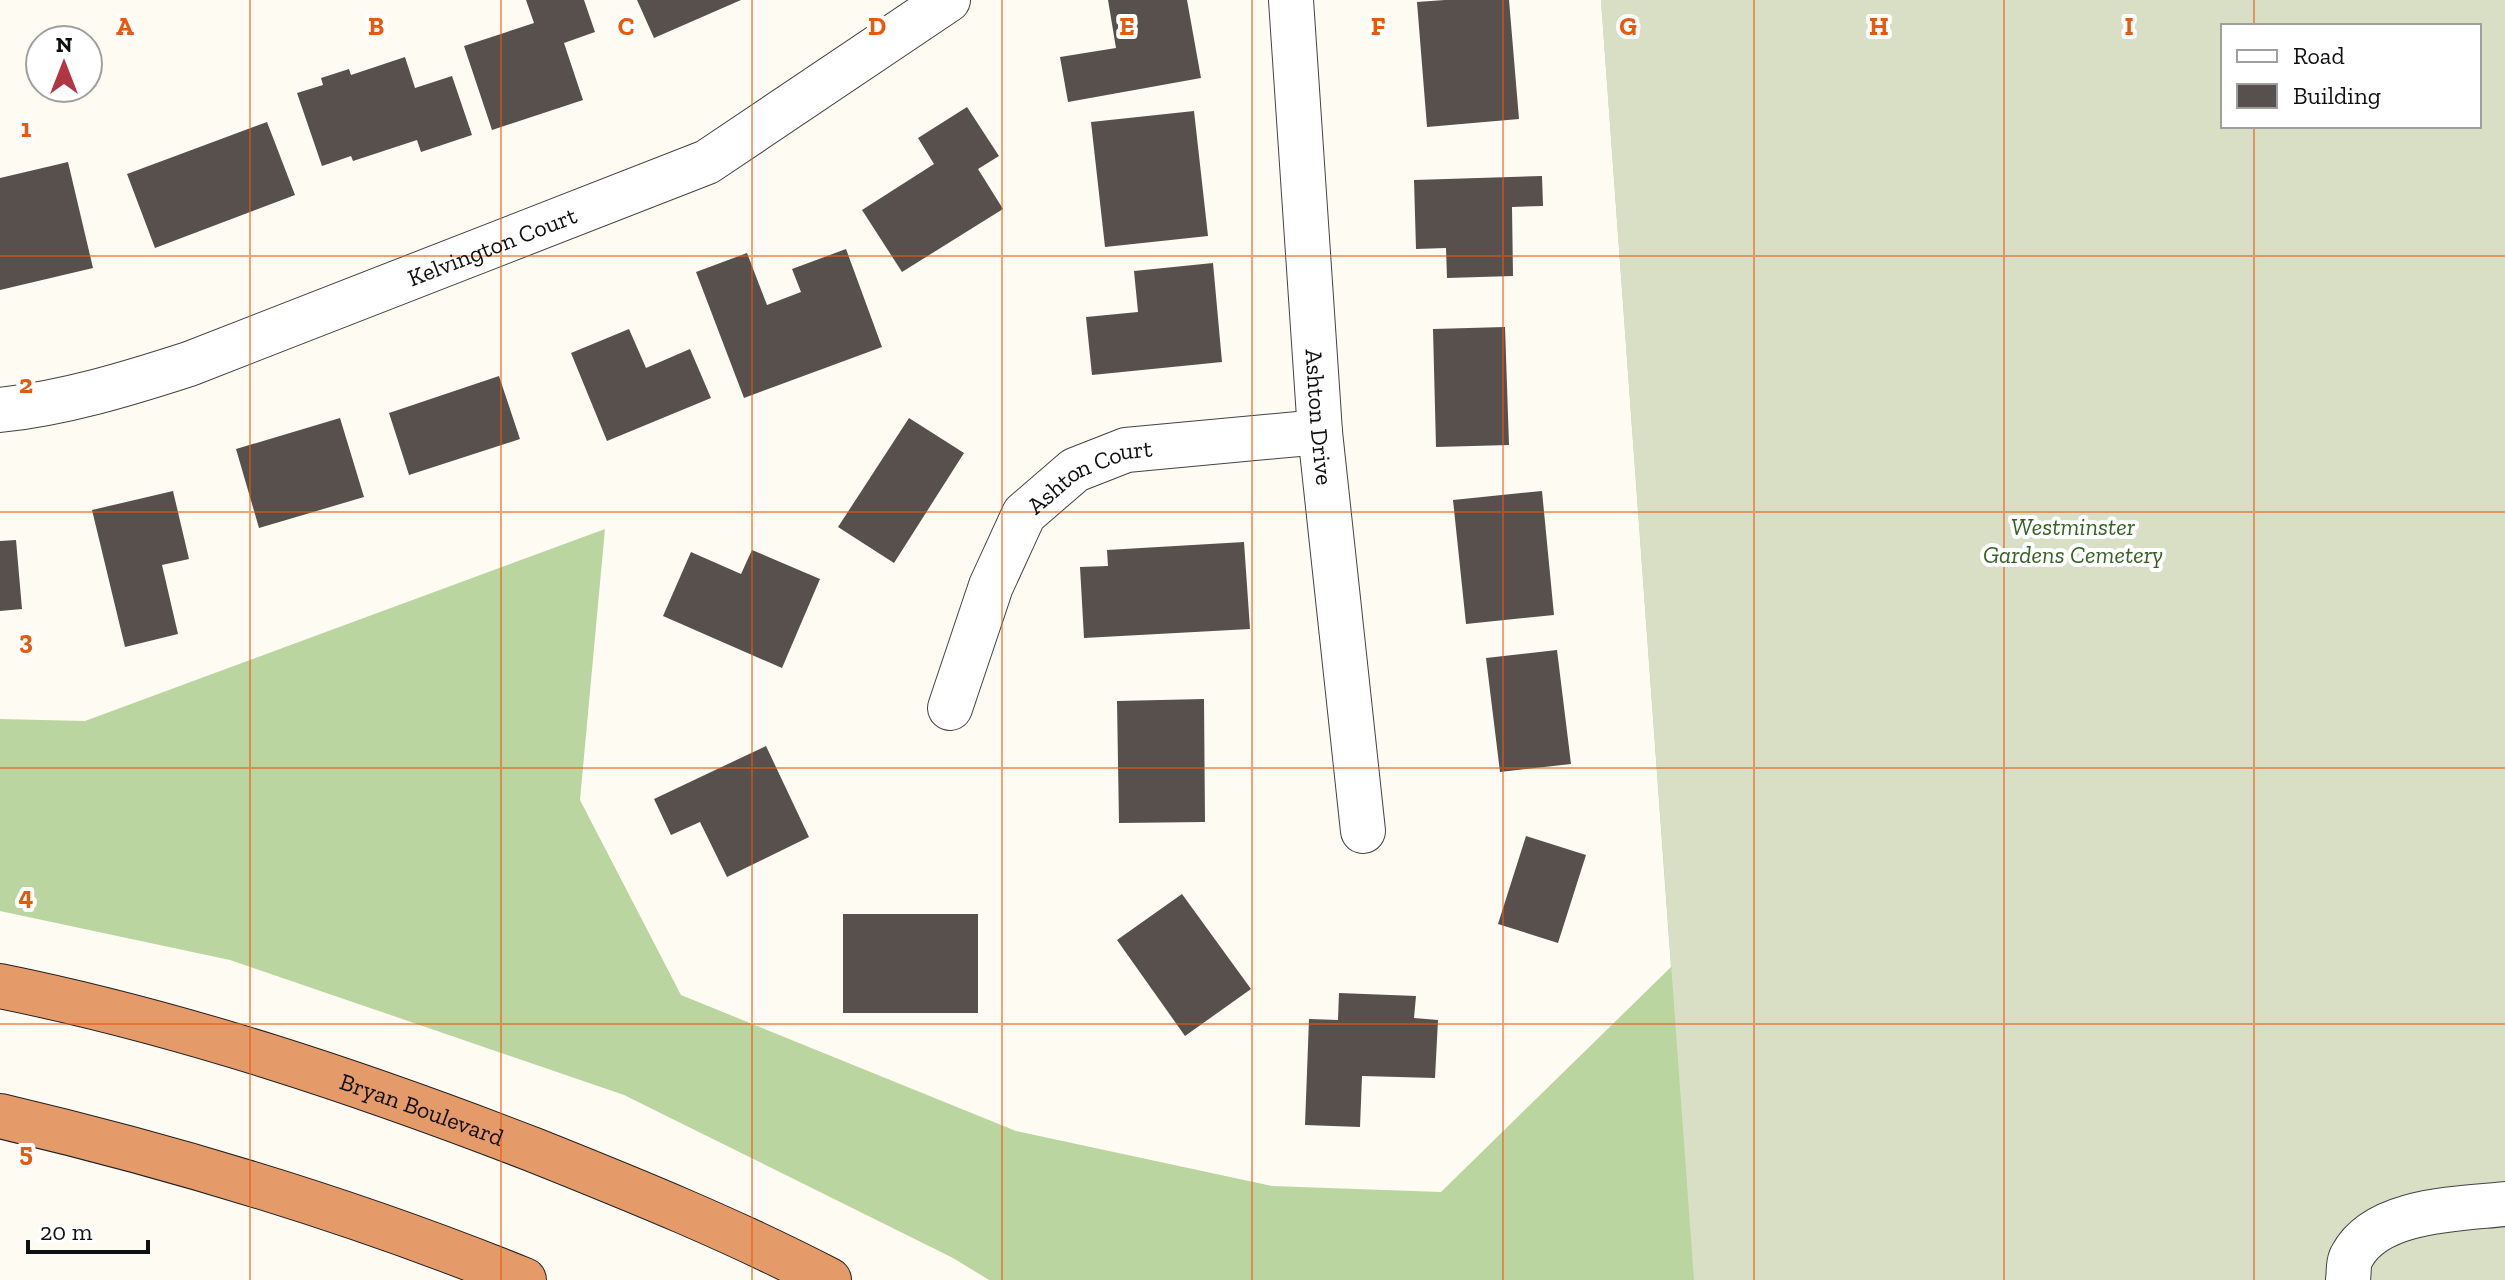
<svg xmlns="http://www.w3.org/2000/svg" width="2505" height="1280" font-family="'Zilla Slab',serif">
<rect width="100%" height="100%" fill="#fefbf3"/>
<path fill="#bbd5a0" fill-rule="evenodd" d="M 1601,0 L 2505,0 L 2320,1280 L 989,1280 L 953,1258 L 624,1095 L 230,960 L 0,911 L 0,719 L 85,721 L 605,529 L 580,800 L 681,995 L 1016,1131 L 1272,1186 L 1441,1192 L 1671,967 ZM 2223,26 L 2479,26 L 2479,126 L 2223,126 Z"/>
<path fill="#d8dfc5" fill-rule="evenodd" d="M 1601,0 L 2505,0 L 2505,1280 L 1694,1280 ZM 2223,26 L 2479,26 L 2479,126 L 2223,126 Z"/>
<path fill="#57504d" d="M 526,0 L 584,0 L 595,32 L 564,43 L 583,100 L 492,130 L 464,46 L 534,23 Z
M 637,0 L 741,0 L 654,38 Z
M 1108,0 L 1187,0 L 1201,78 L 1068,102 L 1060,57 L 1116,48 Z
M 1445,0 L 1509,0 L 1519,119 L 1427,127 L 1417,2 Z
M 405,57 L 415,88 L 452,76 L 472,135 L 421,152 L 417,140 L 353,161 L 351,156 L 322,166 L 297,93 L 323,85 L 321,78 L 349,69 L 351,75 Z
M 967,107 L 999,156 L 978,169 L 1003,209 L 902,272 L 862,210 L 934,164 L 918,138 Z
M 1194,111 L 1208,236 L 1105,247 L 1091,122 Z
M 267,122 L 295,195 L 155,248 L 127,174 Z
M 68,162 L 93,268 L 0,290 L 0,178 Z
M 1542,176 L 1543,206 L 1512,207 L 1513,276 L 1447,278 L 1446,248 L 1416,249 L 1414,180 Z
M 846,249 L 882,347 L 744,398 L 696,272 L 747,253 L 767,305 L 801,292 L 792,269 Z
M 1213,263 L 1222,362 L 1092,375 L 1086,317 L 1138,312 L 1134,271 Z
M 1505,327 L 1509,445 L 1436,447 L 1433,329 Z
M 629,329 L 646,368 L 690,349 L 711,398 L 607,441 L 571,353 Z
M 499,376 L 520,439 L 409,475 L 389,413 Z
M 340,418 L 364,497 L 259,528 L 236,449 Z
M 909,418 L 964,453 L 894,563 L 838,527 Z
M 173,491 L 189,559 L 162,565 L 178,634 L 125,647 L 92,510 Z
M 1542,491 L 1554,615 L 1466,624 L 1453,500 Z
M 16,540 L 22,609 L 0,611 L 0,541 Z
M 1244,542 L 1250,629 L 1084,638 L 1080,567 L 1108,566 L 1107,550 Z
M 752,550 L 820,579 L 782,668 L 663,616 L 691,552 L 741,574 Z
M 1557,650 L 1571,764 L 1500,772 L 1486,658 Z
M 1204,699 L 1205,822 L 1119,823 L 1117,701 Z
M 766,746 L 809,837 L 727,877 L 700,822 L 671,835 L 654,799 Z
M 1526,836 L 1586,855 L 1558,943 L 1498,924 Z
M 1182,894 L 1251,989 L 1185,1036 L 1117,940 Z
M 843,914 L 978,914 L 978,1013 L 843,1013 Z
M 1339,993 L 1416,996 L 1414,1018 L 1438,1020 L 1435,1078 L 1362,1076 L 1360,1127 L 1305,1125 L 1309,1019 L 1338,1020 Z"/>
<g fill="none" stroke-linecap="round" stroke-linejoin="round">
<defs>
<g id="minor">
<path id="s1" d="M 1291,0 L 1320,432 L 1363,831"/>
<path id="s2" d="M 0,410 C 65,403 127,384 189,364 L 707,162 L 948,0"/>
<path id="s3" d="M 950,708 L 991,586 L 1024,514 L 1075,470 L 1126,450 L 1320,432"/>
<path d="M 2348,1280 C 2349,1273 2348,1262 2352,1256 C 2377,1209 2459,1209 2505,1204"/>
</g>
<g id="highway">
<path id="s4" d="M 0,986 C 182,1023 361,1083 534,1150 C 634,1190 733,1230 829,1280"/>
<path d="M 0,1116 C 178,1158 354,1211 524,1280"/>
</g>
</defs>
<use href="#minor" stroke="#434343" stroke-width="46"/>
<use href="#highway" stroke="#212121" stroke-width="46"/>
<use href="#minor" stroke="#fff" stroke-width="44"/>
<use href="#highway" stroke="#e59a6a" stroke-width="44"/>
</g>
<path fill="none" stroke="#e8590c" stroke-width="2" stroke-opacity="0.55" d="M 250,0 L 250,1280M 501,0 L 501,1280M 752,0 L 752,1280M 1002,0 L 1002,1280M 1252,0 L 1252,1280M 1503,0 L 1503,1280M 1754,0 L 1754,1280M 2004,0 L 2004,1280M 2254,0 L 2254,26M 2254,126 L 2254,1280M 0,256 L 2505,256M 0,512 L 2505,512M 0,768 L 2505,768M 0,1024 L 2505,1024"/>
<g text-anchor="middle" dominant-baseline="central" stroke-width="8" stroke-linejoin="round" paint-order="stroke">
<g font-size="24" fill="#101010" stroke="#fff">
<text stroke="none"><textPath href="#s2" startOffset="520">Kelvington Court</textPath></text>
<text stroke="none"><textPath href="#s1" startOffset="418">Ashton Drive</textPath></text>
<text stroke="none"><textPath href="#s3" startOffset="286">Ashton Court</textPath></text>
<text stroke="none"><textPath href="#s4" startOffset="440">Bryan Boulevard</textPath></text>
</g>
<g font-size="24" font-style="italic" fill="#366126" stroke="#fff">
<text x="2073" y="526">Westminster<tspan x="2073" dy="28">Gardens Cemetery</tspan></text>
</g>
</g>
<g font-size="26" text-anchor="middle" font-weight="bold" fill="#e8590c" stroke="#fff" stroke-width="8" stroke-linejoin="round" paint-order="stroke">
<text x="125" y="35">A</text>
<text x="376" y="35">B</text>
<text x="626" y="35">C</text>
<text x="877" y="35">D</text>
<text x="1127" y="35">E</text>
<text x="1378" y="35">F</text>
<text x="1628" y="35">G</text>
<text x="1879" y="35">H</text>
<text x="2129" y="35">I</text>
<text x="26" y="137">1</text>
<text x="26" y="393">2</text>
<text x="26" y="649">3</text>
<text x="26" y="905">4</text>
<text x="26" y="1161">5</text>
</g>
<rect x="2221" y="24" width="260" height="104" fill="#ffffff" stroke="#9f9f9f" stroke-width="2"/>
<rect x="2237" y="50" width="40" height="12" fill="#ffffff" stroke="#9f9f9f" stroke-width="2"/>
<text x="2293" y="64" font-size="24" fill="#101010">Road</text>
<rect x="2237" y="84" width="40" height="24" fill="#57504d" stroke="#9f9f9f" stroke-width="2"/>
<text x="2293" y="104" font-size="24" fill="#101010">Building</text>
<g transform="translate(64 64)"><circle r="38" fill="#ffffff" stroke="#9f9f9f" stroke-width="2"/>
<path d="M0-6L14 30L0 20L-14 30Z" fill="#b23543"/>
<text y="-12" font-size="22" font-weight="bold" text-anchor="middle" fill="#101010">N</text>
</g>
<path d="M28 1240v12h120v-12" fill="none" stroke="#101010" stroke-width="4"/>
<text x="40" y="1240" font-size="24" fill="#101010" stroke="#ffffff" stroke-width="6" paint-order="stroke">20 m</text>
</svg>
